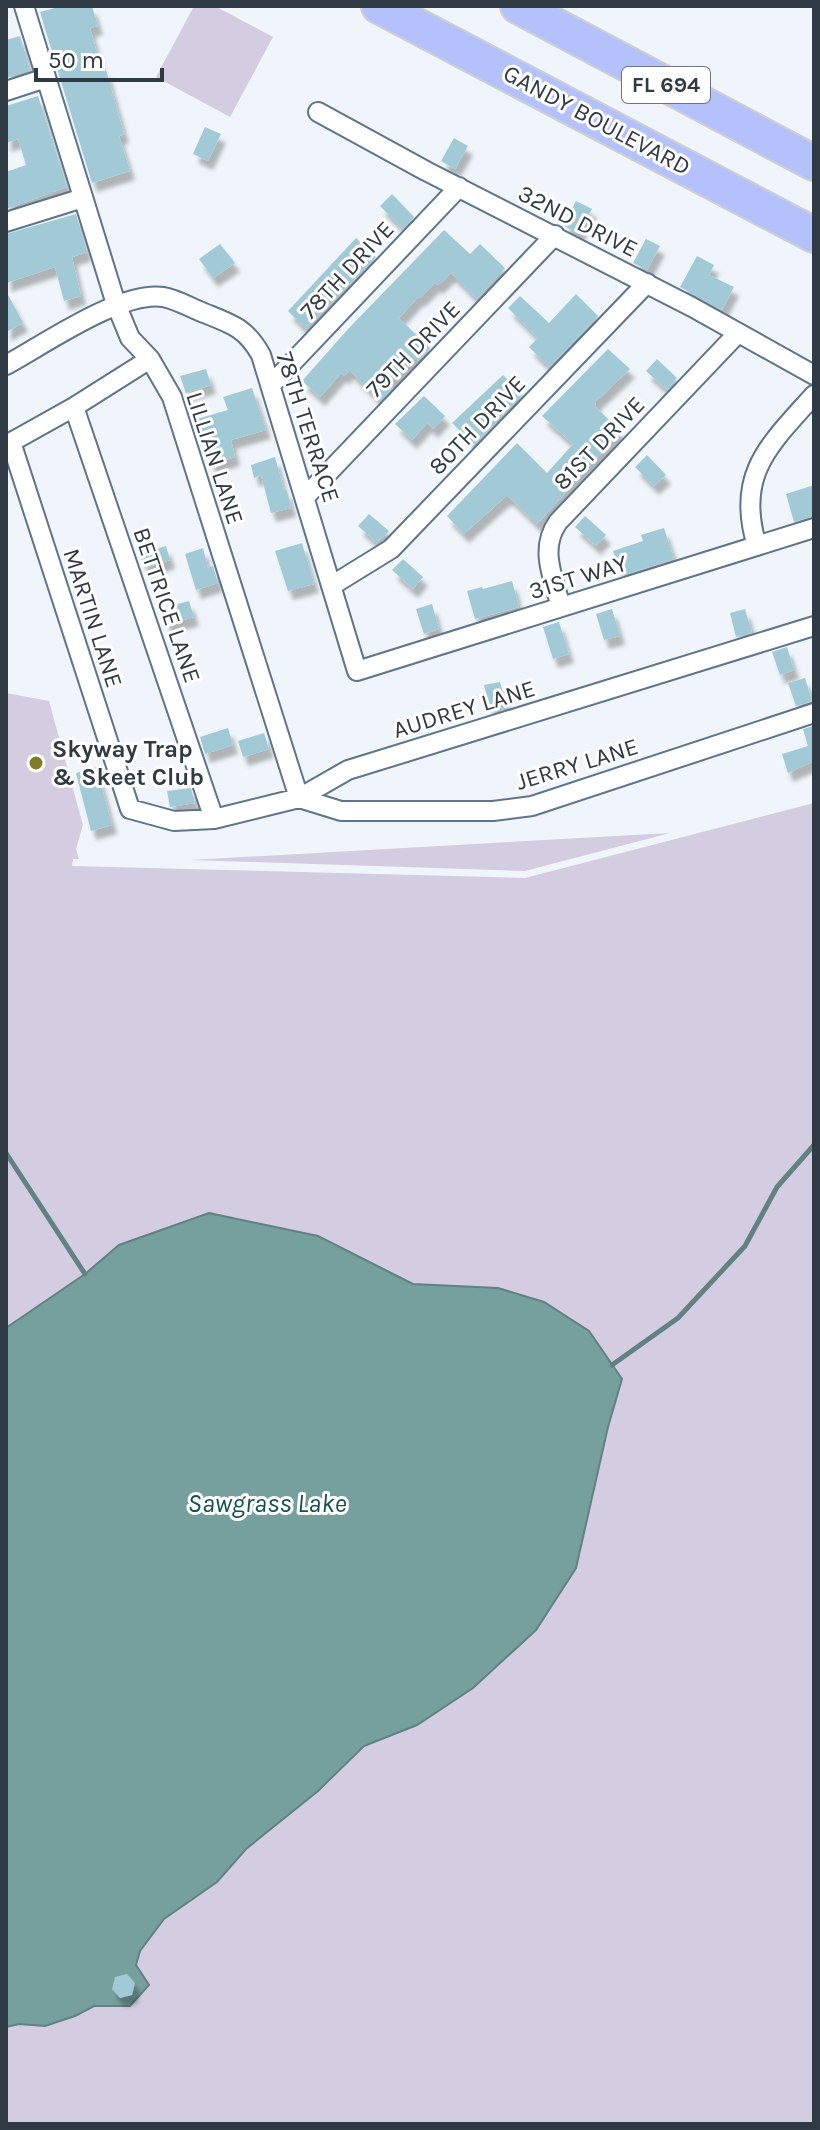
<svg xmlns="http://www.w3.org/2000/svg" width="820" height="2130" font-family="Karla,sans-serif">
<defs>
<filter id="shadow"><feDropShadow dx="5" dy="9" stdDeviation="2" flood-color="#0004"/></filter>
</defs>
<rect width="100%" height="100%" fill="#eff5fa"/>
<path fill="#d4cde1" d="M 194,6 L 215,6 L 273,37 L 230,117 L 156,77 Z
M 6,693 L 49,701 L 83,825 L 76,849 L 79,859 L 73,859 L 72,866 L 525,878 L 814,803 L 814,2124 L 6,2124 Z
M 670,833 L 525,871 L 190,860 Z"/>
<path fill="#76a09e" stroke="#618183" stroke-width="2" d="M 209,1213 L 318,1236 L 413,1284 L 498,1288 L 544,1302 L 589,1331 L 622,1379 L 608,1427 L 576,1568 L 536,1630 L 473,1688 L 417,1725 L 364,1746 L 318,1791 L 246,1849 L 217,1882 L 164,1919 L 140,1951 L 136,1965 L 149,1985 L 130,2006 L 94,2006 L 75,2016 L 45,2026 L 19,2024 L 6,2027 L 6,1328 L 85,1274 L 119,1245 Z"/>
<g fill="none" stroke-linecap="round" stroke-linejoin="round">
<path stroke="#618183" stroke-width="5" d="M 6,1153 L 85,1274
M 612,1365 L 678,1318 L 745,1246 L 777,1187 L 814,1145"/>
</g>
<path fill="#a1c9d6" filter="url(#shadow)" d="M 62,6 L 92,6 L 98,26 L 90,28 L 102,71 L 106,70 L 124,134 L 119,136 L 130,171 L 92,183 L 40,12 Z
M 20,36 L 30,70 L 6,78 L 6,40 Z
M 38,96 L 67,187 L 6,209 L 6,172 L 26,165 L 18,139 L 6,143 L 6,106 Z
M 205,127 L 221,134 L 208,161 L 193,154 Z
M 454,138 L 468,146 L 455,169 L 441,161 Z
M 392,194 L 414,217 L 403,229 L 380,206 Z
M 576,201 L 592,209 L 578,234 L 563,225 Z
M 76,214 L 87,252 L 72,257 L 81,296 L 64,301 L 55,267 L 6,283 L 6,234 Z
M 444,230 L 470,254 L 480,244 L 505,268 L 477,299 L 451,273 L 438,285 L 435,283 L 420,298 L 418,297 L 399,318 L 430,348 L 418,361 L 415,358 L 390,384 L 393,388 L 380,401 L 349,370 L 344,376 L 341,373 L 320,397 L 302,381 L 349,328 Z
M 356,238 L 376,257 L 306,329 L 288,311 Z
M 646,239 L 660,246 L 647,270 L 633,263 Z
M 220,244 L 235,263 L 213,278 L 199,259 Z
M 697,256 L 714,265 L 709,275 L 734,287 L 722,310 L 680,287 Z
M 6,291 L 23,323 L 6,332 Z
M 576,294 L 598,316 L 549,367 L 529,347 L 538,338 L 508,308 L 520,296 L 549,323 Z
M 608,349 L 630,369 L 596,401 L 595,406 L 621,432 L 537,524 L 509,497 L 505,497 L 464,534 L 447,516 L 517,443 L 547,473 L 573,444 L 542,416 Z
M 657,359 L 677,378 L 667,390 L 646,371 Z
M 206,369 L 211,385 L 186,393 L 180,376 Z
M 503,375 L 523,394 L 474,445 L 452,423 Z
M 252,388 L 266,430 L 231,440 L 235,457 L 211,465 L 197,419 L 228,410 L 223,397 Z
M 424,396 L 445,416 L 433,429 L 427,423 L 412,440 L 395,424 Z
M 647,455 L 666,475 L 654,486 L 635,467 Z
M 275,457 L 284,491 L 287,491 L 291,508 L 271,513 L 261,475 L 254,478 L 251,465 Z
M 814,485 L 814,516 L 794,522 L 786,494 Z
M 369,514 L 389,531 L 377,543 L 358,526 Z
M 585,516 L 606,535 L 596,546 L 575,527 Z
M 664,528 L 674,559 L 621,576 L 613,551 L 643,541 L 641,535 Z
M 302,543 L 314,584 L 288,591 L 275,551 Z
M 166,546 L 170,560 L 144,568 L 140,554 Z
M 203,548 L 208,568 L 213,566 L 218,583 L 196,590 L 185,554 Z
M 403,559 L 423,577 L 413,589 L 392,570 Z
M 512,581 L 519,607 L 475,619 L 467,591 L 482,587 L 483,589 Z
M 189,601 L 194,617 L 166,625 L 162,608 Z
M 432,604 L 439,629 L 424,634 L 416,609 Z
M 612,609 L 620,636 L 604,640 L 596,614 Z
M 745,609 L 752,633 L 736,637 L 730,613 Z
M 559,622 L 569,654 L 553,659 L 543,627 Z
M 787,647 L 794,670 L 780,675 L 772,652 Z
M 805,678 L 812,701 L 796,706 L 788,683 Z
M 500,682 L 507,708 L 491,713 L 484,685 Z
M 814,726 L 814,761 L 788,773 L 782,754 L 808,746 L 803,729 Z
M 228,728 L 233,745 L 205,754 L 200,737 Z
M 264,733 L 269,749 L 243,757 L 238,741 Z
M 96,767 L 112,825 L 91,831 L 76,773 Z
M 191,788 L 195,803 L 170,807 L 167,791 Z
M 127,1974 L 135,1983 L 132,1995 L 120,1998 L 112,1989 L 115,1977 Z"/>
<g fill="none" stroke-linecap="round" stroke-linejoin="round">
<defs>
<path id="street" d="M 24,6 L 116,304 L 130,338 L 150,359 L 172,397 L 299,798
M 6,91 L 46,78
M 318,112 L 426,171 L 692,307 L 814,375
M 6,222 L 83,198
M 6,365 C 45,344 120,291 163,297 C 176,299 191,308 204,313 C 232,324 246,328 261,355 L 357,671 L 814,528
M 271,385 L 459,187
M 74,407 L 214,819
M 11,442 L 130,809 L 174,821 L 214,819 L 299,798 L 348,770 L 814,626
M 6,445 L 74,407 L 150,359
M 306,496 L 555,235
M 757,546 C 735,475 769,445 814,395
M 331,586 L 391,549 L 647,283
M 561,607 C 553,577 539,549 558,522 L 738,333
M 299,798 L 341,811 L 493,811 L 532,806 L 814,713"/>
<path id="highway" d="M 379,6 L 814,235
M 518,6 L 814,163"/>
</defs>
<use href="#street" stroke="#5d758c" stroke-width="22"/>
<use href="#highway" stroke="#cdd0d2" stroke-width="38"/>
<use href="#street" stroke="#fff" stroke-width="18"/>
<use href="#highway" stroke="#b4c1fb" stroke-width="34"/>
</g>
<circle fill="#7e7d26" stroke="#fff" stroke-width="3" cx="36" cy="763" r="8"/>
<g text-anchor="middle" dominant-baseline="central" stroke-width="6" stroke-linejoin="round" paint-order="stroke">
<rect fill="#fff" stroke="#6d757c" stroke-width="2" x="622" y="67" width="88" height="36" rx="6"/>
<g font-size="22" font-weight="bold" fill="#2f3a44">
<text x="666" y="85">FL 694</text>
</g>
<g font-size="24" fill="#2f3a44" stroke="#fff">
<text transform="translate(597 120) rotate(28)">GANDY BOULEVARD</text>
<text transform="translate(578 221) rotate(27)">32ND DRIVE</text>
<text transform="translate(347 270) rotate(-47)">78TH DRIVE</text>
<text transform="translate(413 349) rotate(-46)">79TH DRIVE</text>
<text transform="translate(477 425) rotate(-46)">80TH DRIVE</text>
<text transform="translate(308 427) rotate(72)">78TH TERRACE</text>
<text transform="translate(599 443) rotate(-46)">81ST DRIVE</text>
<text transform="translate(215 458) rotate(72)">LILLIAN LANE</text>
<text transform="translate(578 577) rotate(-17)">31ST WAY</text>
<text transform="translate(167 605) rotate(71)">BETTRICE LANE</text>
<text transform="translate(93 618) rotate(72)">MARTIN LANE</text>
<text transform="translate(464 709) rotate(-17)">AUDREY LANE</text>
<text transform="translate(577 764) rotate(-17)">JERRY LANE</text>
</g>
<g font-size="24" font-weight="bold" fill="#2f3a44" stroke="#fff" text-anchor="start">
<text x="52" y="749">Skyway Trap<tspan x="52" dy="28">&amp; Skeet Club</tspan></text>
</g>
<g font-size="26" font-style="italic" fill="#12514f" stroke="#fff">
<text x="267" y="1503">Sawgrass Lake</text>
</g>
</g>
<rect width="820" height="2130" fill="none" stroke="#2f3a44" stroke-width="16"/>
<path d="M36 68v12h126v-12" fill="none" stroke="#2f3a44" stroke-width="4"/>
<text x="48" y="68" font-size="24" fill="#2f3a44" stroke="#ffffff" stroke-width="6" paint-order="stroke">50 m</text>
</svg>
